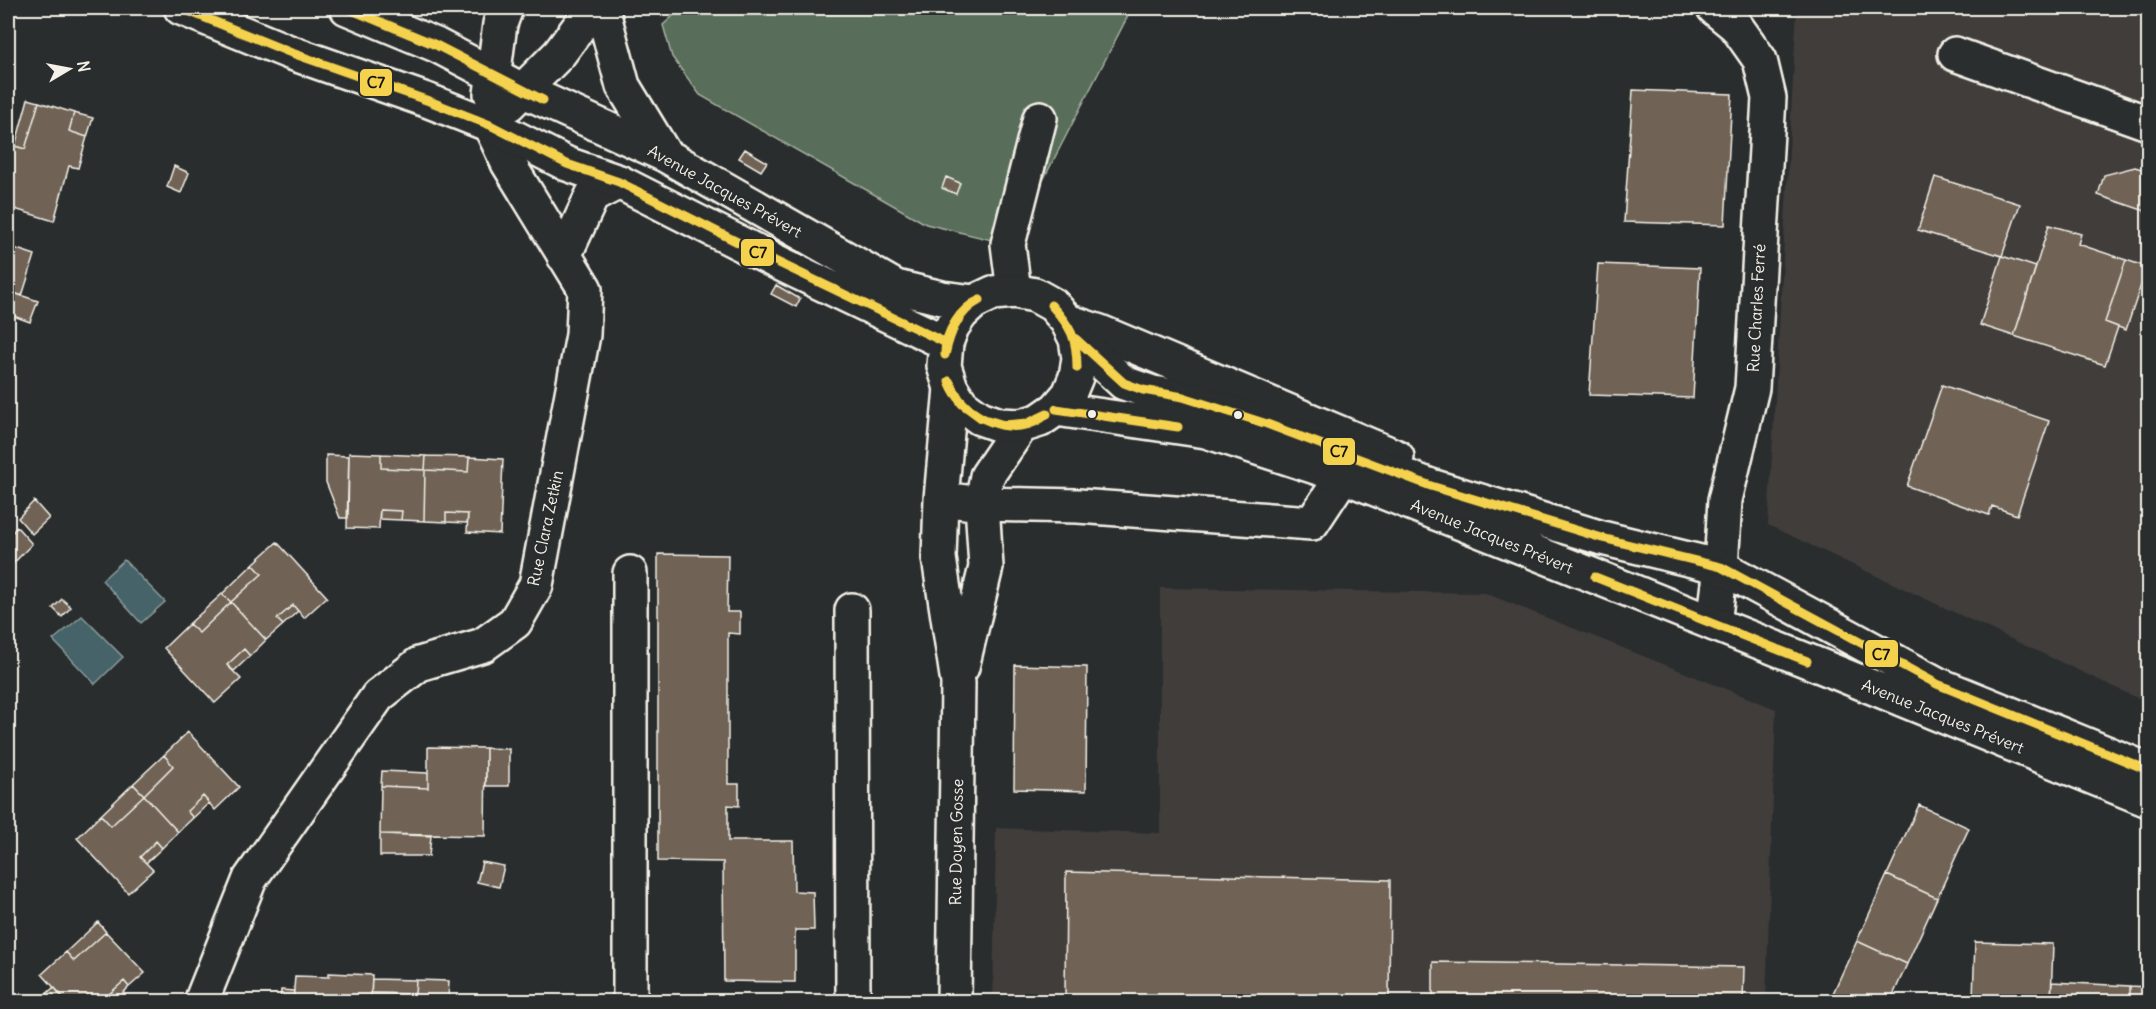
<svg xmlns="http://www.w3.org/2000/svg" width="2156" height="1009" font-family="Delius,sans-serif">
<rect width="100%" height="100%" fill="#2a2d2e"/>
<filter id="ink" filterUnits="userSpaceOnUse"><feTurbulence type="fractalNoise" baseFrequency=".0167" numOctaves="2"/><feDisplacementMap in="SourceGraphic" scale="12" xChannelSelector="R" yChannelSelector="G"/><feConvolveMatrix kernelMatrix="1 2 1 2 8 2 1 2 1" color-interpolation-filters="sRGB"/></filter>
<g filter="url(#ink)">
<path fill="#3f3d3a" d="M 1797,8 L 2148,8 L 2148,703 L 1768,525 Z
M 1160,588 L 1485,593 L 1776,709 L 1766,1001 L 993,1002 L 996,828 L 1160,833 Z"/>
<path fill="#586e5a" stroke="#a6b0a1" stroke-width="1.5" d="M 682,8 L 1132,8 L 1021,223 L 1008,244 L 926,224 L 700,95 L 672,57 L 663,25 Z"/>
<path fill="#456368" stroke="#8b9c9b" stroke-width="1.5" d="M 124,560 L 165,602 L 141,623 L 102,580 Z
M 82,616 L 123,657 L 95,684 L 53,640 Z"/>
<path fill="#6f6356" stroke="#f4f1e8" stroke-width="1.5" d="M 1633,90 L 1732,94 L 1725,225 L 1624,222 Z
M 28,99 L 39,102 L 25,149 L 15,146 Z
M 39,102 L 74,113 L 69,131 L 87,137 L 78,168 L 69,166 L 54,221 L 8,207 L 8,169 L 15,146 L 25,149 Z
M 74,113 L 93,118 L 87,137 L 69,131 Z
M 745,149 L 767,162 L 761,171 L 739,158 Z
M 174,166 L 189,173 L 181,193 L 167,187 Z
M 2135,167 L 2148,171 L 2148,212 L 2098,195 L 2104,175 Z
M 946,177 L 960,183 L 956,194 L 942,188 Z
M 1935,177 L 2020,204 L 2002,256 L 1918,230 Z
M 2049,225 L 2081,234 L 2078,244 L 2126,260 L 2105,322 L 2118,327 L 2105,365 L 2014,336 Z
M 8,246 L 35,255 L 22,296 L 8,291 Z
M 2002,256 L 2036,267 L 2014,336 L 1980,325 Z
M 2126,260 L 2147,267 L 2126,330 L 2105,322 Z
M 1598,264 L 1700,268 L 1693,398 L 1589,395 Z
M 776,285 L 800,299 L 796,307 L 771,294 Z
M 8,291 L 38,301 L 30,322 L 8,314 Z
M 1942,385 L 2049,421 L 2017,515 L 1992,506 L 1989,515 L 1907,486 Z
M 349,453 L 381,454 L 381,468 L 425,470 L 424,521 L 401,520 L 402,511 L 380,510 L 379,529 L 347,528 Z
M 381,454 L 426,456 L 425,470 L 381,468 Z
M 326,455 L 349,456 L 348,518 L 340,518 L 326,482 Z
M 426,456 L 469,457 L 468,472 L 425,470 Z
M 469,457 L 503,459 L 500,534 L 467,532 L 468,514 L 446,513 L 446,522 L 424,521 L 425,470 L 468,472 Z
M 34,501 L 49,518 L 32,534 L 18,518 Z
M 380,510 L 402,511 L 401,520 L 379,519 Z
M 446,513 L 468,514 L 467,523 L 446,522 Z
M 17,527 L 32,544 L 8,569 L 8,537 Z
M 277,542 L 327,597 L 304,618 L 293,605 L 277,619 L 283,625 L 266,640 L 231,602 L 262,574 L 253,564 Z
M 658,554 L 728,555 L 727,612 L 740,612 L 740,634 L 728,633 L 728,784 L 739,784 L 739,806 L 728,805 L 728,841 L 793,841 L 794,891 L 813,892 L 814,930 L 795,930 L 795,982 L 724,981 L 723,862 L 658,861 Z
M 253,564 L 262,574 L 231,602 L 222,594 Z
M 222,594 L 231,602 L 199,633 L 189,624 Z
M 62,599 L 71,607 L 62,617 L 53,608 Z
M 231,602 L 266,640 L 250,656 L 244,649 L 227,665 L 241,679 L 215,703 L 164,648 L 189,624 L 199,633 Z
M 293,605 L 298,611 L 283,625 L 277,619 Z
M 244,649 L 250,656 L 234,671 L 227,665 Z
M 1015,665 L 1087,667 L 1086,791 L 1014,789 Z
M 188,732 L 239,787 L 215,810 L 203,796 L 187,811 L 193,818 L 178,832 L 144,795 L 173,766 L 164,755 Z
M 428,747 L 486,748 L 485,836 L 380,834 L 381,786 L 428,788 Z
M 486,748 L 509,749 L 509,786 L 486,786 Z
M 164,755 L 173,766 L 144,795 L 133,784 Z
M 382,771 L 428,773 L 428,788 L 381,786 Z
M 133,784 L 144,795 L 111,826 L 101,815 Z
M 144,795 L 178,832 L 162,848 L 156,841 L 140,857 L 153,870 L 128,893 L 77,838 L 101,815 L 111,826 Z
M 203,796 L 209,803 L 193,818 L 187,811 Z
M 1919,805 L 1969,828 L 1937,898 L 1887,875 Z
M 380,834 L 431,836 L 429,856 L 380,856 Z
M 156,841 L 162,848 L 146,863 L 140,857 Z
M 482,862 L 504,866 L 499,887 L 477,882 Z
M 1066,872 L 1390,880 L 1389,1002 L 1065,1002 Z
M 1887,875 L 1937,898 L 1907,964 L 1857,941 Z
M 98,922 L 106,932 L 74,961 L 66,952 Z
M 106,932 L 145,973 L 129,987 L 124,981 L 107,996 L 111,1002 L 67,1002 L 42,974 L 66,952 L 74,961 Z
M 1857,941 L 1907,964 L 1890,1002 L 1829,1002 Z
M 1975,942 L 2053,944 L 2051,1000 L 1973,997 Z
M 1433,962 L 1744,967 L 1743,1002 L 1433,1002 Z
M 329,973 L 372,975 L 371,1002 L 293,1002 L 295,976 L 329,977 Z
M 372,979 L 416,980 L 415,994 L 371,993 Z
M 416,980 L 449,981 L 448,1002 L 371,1002 L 371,993 L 415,994 Z
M 124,981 L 129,987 L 114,1002 L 111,1002 L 107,996 Z
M 2052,982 L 2130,986 L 2130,1002 L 2051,1002 Z
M 2130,986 L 2148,987 L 2148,1002 L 2130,1002 Z
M 54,987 L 67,1002 L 47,1002 L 43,997 Z
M 281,990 L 294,991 L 293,1002 L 280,1002 Z"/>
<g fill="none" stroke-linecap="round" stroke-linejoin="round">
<defs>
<path id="minor" d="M 1714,8 L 1736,26 L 1760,60 L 1769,98 L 1752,388 L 1725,500 L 1721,567 L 1714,624
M 1955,54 L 2148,123
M 564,256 L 592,196 L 619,182
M 1014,291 L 1008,244 L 1040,118
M 1067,321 L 1100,332 L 1397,457
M 951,388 L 941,499 L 939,558 L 958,683 L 954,1002
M 941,499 L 982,504 L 1078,506 L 1312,523 L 1343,476 L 1351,456
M 630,573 L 630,1002
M 852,610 L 853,1002
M 962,667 L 986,567 L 982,504 L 987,476 L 1021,426
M 201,1002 L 250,879 L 378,696 L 419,664 L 483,645 L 515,622 L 536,585 L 583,335 L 585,289 L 508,163 L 490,125"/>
<path id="major" d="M 181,8 L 289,52 L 429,101 L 490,125 L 567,164 L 619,182 L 777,262 L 946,343
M 347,8 L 436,45 L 522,90 L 665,155 L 896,287 L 942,298 L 974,302
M 602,8 L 623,86 L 665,155
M 491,94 L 500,24 L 506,8
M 509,104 L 559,54 L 593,8
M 1076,339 L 1079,358 L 1076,377 L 1069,394 L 1056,409 L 1040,420 L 1021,426 L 1000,425 L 980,418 L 962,405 L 951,388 L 944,366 L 946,343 L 952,327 L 961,314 L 974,302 L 993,293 L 1014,291 L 1035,295 L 1053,305 L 1067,321 L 1076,339 L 1124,383 L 1153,393 L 1183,397 L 1267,424 L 1431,486 L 1602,538 L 1721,567 L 1937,684 L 2148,770
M 1056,409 L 1206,431 L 1343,476 L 1828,669 L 2148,800"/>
</defs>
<use href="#minor" stroke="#f4f1e8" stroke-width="38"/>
<use href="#major" stroke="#f4f1e8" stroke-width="38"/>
<use href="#minor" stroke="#2a2d2e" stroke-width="33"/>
<use href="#major" stroke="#2a2d2e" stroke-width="33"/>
<defs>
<path id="bus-1" d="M 181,8 L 289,52 L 429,101 L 490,125 L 567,164 L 619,182 L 777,262 L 946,343
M 347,8 L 436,45 L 543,100
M 1051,305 C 1071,327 1077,337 1077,368
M 1076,339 L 1124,383 L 1143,390 L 1183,397 L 1267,424 L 1431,486 L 1602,538 L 1721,567 L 1937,684 L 2148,770
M 945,355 C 944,334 960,308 980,300
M 945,355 C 950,333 958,311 980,300
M 949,381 L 962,404 L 981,418 L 1004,425 L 1028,423 L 1047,414
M 949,381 C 962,417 1015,443 1047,414
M 1056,409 L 1178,427
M 1595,577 L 1807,661"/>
</defs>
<use href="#bus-1" stroke="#2a2d2e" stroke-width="14"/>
<use href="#bus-1" stroke="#f5d24d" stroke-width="9"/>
</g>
</g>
<g fill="#f4f1e8" stroke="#2a2d2e" stroke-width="2">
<circle cx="1092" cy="414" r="5"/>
<circle cx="1238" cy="415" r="5"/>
</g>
<g text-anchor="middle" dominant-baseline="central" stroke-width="4.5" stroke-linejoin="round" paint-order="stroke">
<g font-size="16" fill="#f4f1e8" stroke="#2a2d2e">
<text transform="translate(725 191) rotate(29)">Avenue Jacques Prévert</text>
<text transform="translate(1756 308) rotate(-87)">Rue Charles Ferré</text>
<text transform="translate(545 528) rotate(-78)">Rue Clara Zetkin</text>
<text transform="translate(1492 536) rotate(22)">Avenue Jacques Prévert</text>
<text transform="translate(1943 716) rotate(22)">Avenue Jacques Prévert</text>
<text transform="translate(956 842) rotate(-89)">Rue Doyen Gosse</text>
</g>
</g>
<g stroke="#2a2d2e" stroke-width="2">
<rect x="359" y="68" width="34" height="29" rx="6" fill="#f5d24d"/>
<rect x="740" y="238" width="35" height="29" rx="6" fill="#f5d24d"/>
<rect x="1322" y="437" width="34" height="29" rx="6" fill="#f5d24d"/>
<rect x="1864" y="639" width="35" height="29" rx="6" fill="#f5d24d"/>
</g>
<g font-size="16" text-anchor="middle" font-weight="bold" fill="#111">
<text x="376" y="88">C7</text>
<text x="758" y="258">C7</text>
<text x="1339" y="457">C7</text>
<text x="1881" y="660">C7</text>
</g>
<rect width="2156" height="1009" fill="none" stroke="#2a2d2e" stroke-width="30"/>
<rect x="15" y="15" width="2126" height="979" fill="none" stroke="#f4f1e8" stroke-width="2" filter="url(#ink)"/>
<g transform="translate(69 69) rotate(80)" stroke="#2a2d2e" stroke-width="4.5" paint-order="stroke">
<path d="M0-4.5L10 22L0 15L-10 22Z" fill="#f4f1e8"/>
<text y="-9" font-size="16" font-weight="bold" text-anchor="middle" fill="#f4f1e8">N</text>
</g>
</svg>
